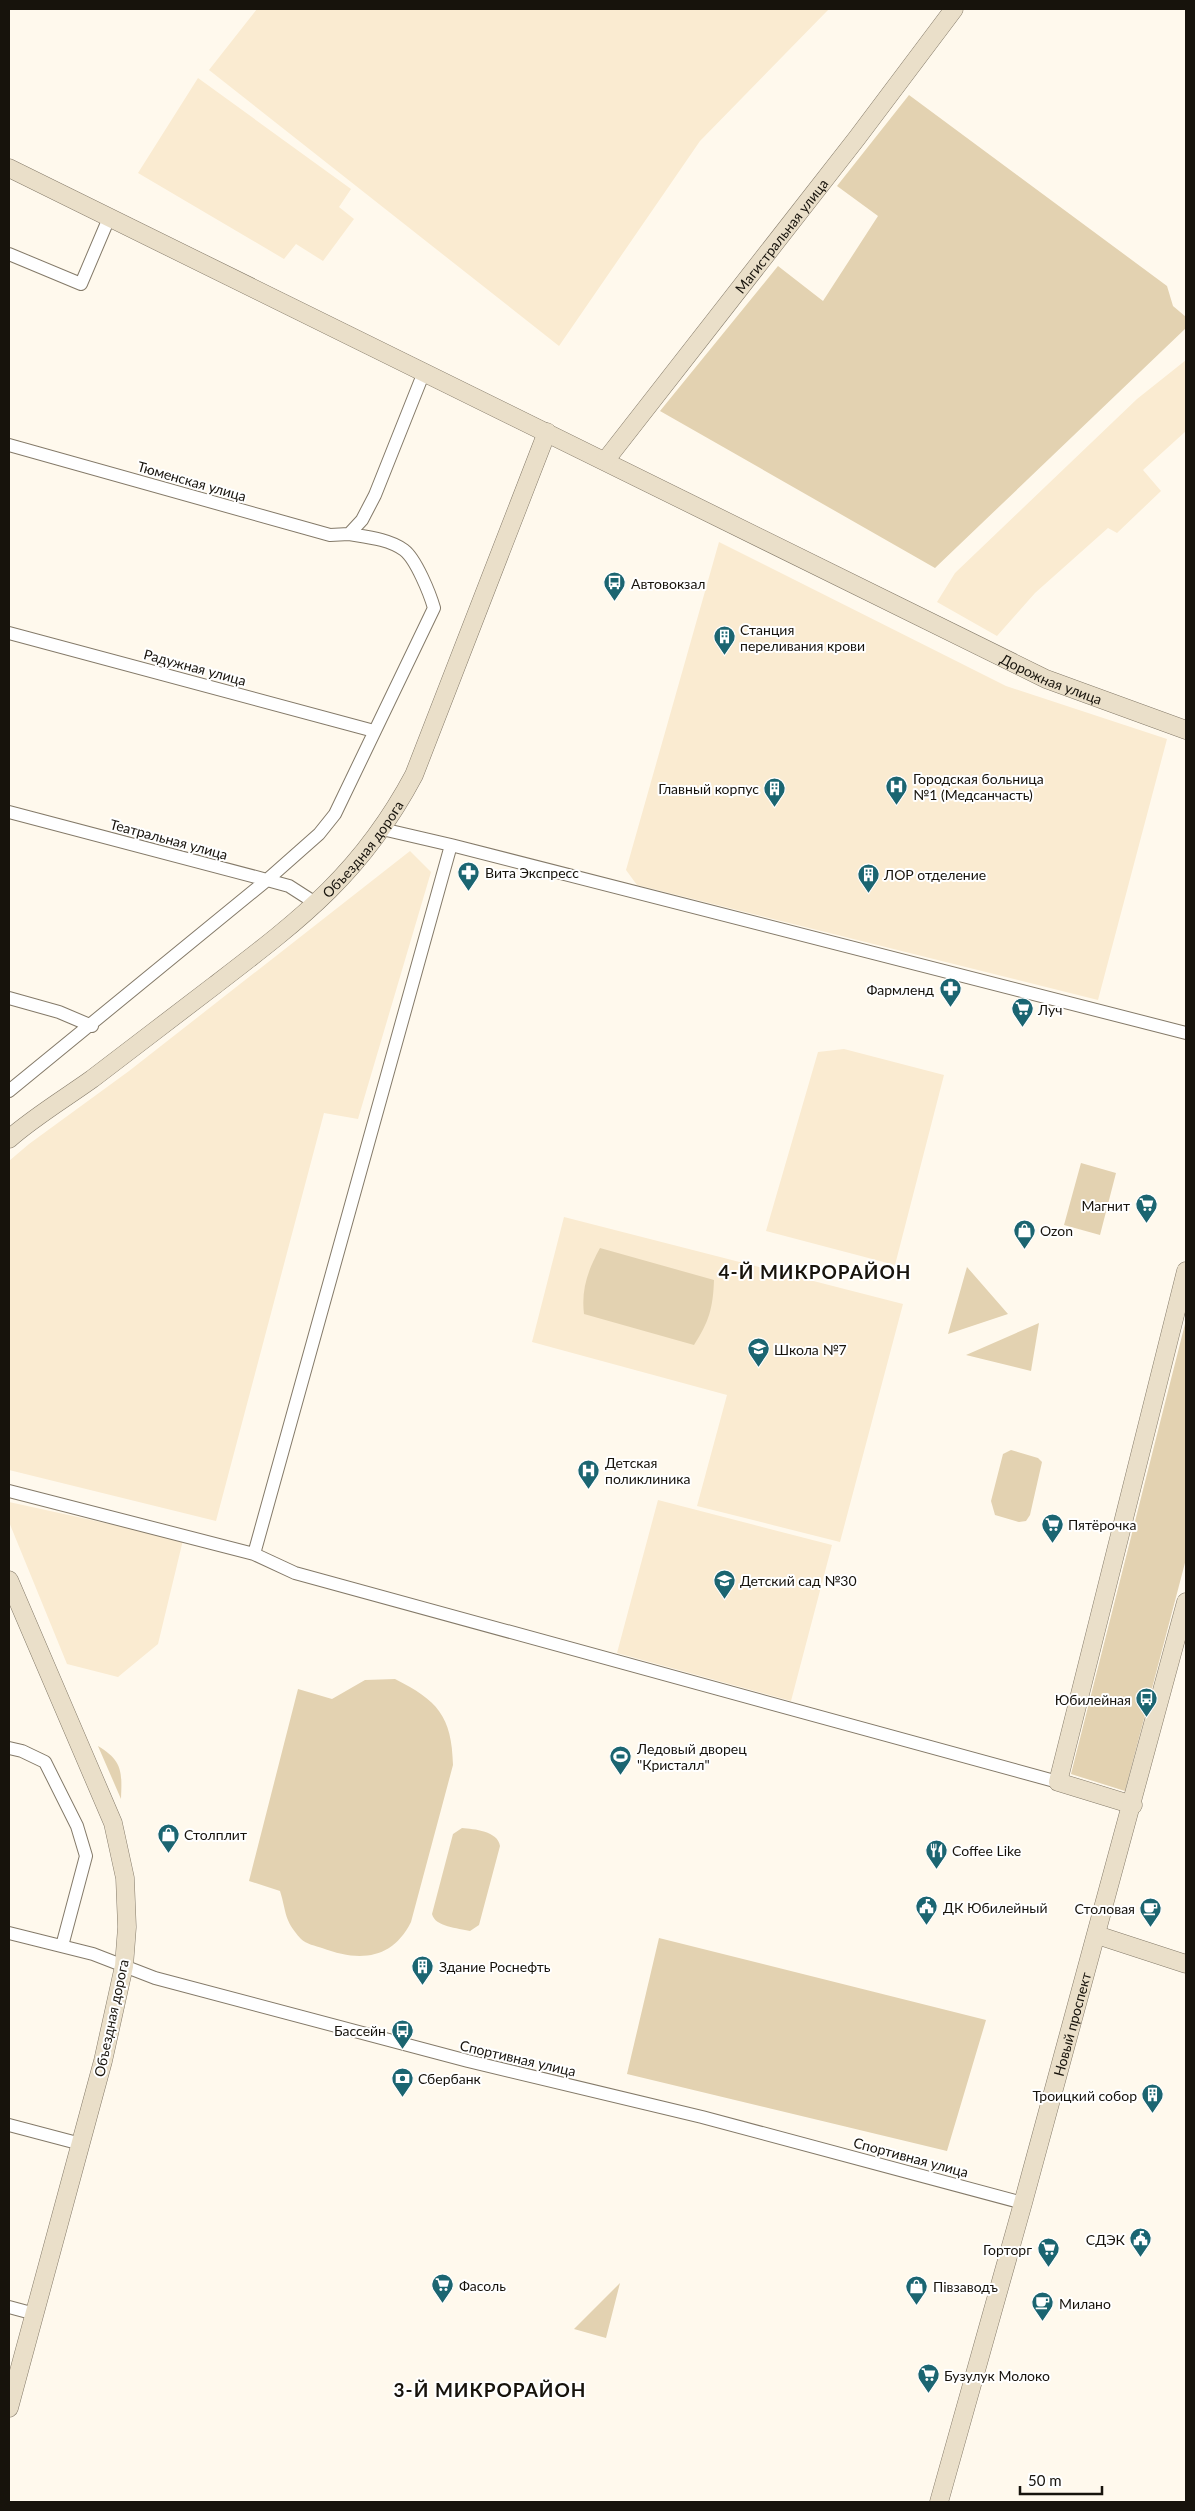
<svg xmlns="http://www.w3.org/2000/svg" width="1195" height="2511" font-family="Lato,sans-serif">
<rect width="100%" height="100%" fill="#fff9ed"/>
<path fill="#faebd1" d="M 257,9 L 829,9 L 700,141 L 559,346 L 209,70 Z
M 198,78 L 351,189 L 339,207 L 354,219 L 323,261 L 296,244 L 284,259 L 138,173 Z
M 1186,360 L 1186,431 L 1143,470 L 1161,491 L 1117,533 L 1108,528 L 1035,593 L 997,636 L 937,602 L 955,573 L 1137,399 Z
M 719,542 L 1006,686 L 1167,739 L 1098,1000 L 637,885 L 626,870 Z
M 410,851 L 431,872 L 358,1119 L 324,1113 L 216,1521 L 9,1470 L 9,1161 L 29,1144 L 129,1071 Z
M 844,1049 L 944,1075 L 895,1265 L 766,1231 L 818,1052 Z
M 564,1217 L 903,1304 L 840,1542 L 697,1506 L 727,1395 L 532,1342 Z
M 658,1500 L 832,1545 L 791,1701 L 617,1653 Z
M 9,1502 L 183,1540 L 158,1644 L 118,1677 L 67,1664 L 9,1522 Z"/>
<path fill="#e3d2b1" d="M 909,95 L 1167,286 L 1173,306 L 1186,317 L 1186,328 L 935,568 L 660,411 L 778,266 L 823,301 L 878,216 L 837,186 Z
M 1081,1163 L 1116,1173 L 1100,1235 L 1064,1225 Z
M 600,1248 L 714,1280 C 713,1308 709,1322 694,1345 L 584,1314 C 581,1289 588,1270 600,1248 Z
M 967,1267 L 1008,1314 L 948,1334 Z
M 1186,1320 L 1186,1559 L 1125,1791 L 1071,1774 Z
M 1039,1323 L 1031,1371 L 966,1355 Z
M 1011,1450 L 1038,1458 L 1042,1462 L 1030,1515 L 1026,1521 L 1019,1522 L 995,1515 L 991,1501 L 1003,1454 Z
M 395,1679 C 437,1700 452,1716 453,1765 L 411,1922 C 392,1960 359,1962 322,1948 C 316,1946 306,1944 301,1939 C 283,1919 287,1913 280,1891 L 249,1881 L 298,1689 L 332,1699 L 365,1680 Z
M 98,1746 C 123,1761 122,1772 121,1799 Z
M 462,1828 C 474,1829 498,1831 500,1846 L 479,1925 L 470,1931 C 458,1928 435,1927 432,1914 L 453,1834 Z
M 659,1938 L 986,2020 L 947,2151 L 627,2074 Z
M 620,2283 L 606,2338 L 574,2329 Z"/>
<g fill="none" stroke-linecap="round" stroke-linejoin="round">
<defs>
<path id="street" d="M 9,254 L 81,284 L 109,218
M 9,445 L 330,535 L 349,534 L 362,520 L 375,495 L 424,372
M 9,633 L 374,731
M 9,812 L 267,880 L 289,886 L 317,904
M 382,829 L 451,845 L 1186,1033
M 9,998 L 59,1012 L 92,1026
M 9,1091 L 267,880 L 319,834 L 335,814 L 434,608 C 430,594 416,559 404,550 C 389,539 367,537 349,534
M 9,1491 L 254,1554 L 295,1573 L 1058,1782
M 254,1554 L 451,845
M 9,1748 L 22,1751 L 45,1762 L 77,1826 L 86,1856 L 62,1946
M 9,1933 L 93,1954 L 155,1978 L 468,2061 L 702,2117 L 1023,2203
M 9,2125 L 81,2144
M 9,2307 L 35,2314"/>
<g id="secondary">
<path id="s1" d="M 9,168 L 1046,679 L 1186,730"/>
<path id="s2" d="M 605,461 L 857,138 L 954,9"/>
<path id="s3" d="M 9,1139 C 34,1117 64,1099 92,1079 C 133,1048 174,1016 215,985 C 301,919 362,873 414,775 L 547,432"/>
<path d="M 9,1580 L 113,1823 L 125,1878 L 127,1927 L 124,1966 L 103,2061 L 9,2408"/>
<path d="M 1133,1805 L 1058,1782 L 1186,1271"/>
<path d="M 1097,1935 L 1186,1964"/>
<path id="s4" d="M 939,2502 L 1023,2203 L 1186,1602"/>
</g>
</defs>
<use href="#street" stroke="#847a69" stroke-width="14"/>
<use href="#secondary" stroke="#847a69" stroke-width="19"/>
<use href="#street" stroke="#fff" stroke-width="12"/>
<use href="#secondary" stroke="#eadfc9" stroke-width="18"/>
</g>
<defs>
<symbol id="bus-pin" viewBox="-11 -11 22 30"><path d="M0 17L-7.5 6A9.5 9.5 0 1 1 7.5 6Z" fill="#1b6571" stroke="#fff"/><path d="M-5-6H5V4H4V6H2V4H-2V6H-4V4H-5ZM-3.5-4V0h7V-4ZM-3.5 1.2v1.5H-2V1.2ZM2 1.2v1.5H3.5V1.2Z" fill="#fff"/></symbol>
<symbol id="building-pin" viewBox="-11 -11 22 30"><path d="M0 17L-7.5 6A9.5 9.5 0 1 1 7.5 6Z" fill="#1b6571" stroke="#fff"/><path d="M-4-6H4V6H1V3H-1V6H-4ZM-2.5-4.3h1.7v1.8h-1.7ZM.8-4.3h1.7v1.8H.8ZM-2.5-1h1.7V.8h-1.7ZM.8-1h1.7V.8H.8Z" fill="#fff"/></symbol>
<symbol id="hospital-pin" viewBox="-11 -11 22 30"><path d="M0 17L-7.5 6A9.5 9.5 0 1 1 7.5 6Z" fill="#1b6571" stroke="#fff"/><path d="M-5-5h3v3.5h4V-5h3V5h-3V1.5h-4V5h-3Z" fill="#fff"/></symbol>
<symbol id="pharmacy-pin" viewBox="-11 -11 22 30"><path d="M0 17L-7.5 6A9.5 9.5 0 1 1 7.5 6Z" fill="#1b6571" stroke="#fff"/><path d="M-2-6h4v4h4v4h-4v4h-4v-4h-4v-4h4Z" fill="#fff"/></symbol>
<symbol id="supermarket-pin" viewBox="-11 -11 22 30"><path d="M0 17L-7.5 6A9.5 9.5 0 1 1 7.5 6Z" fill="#1b6571" stroke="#fff"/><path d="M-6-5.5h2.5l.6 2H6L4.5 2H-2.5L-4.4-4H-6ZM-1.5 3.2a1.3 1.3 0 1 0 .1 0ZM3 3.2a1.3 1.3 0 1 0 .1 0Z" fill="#fff"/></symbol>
<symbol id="shop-pin" viewBox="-11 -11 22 30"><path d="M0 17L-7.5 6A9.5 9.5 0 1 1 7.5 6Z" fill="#1b6571" stroke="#fff"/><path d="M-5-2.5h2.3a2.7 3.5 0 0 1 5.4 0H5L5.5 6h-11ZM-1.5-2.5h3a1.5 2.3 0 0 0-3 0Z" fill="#fff"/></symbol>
<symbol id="school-pin" viewBox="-11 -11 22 30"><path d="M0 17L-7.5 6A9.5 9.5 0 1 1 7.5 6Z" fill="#1b6571" stroke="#fff"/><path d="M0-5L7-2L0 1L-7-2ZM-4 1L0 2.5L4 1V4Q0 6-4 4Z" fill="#fff"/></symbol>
<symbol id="stadium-pin" viewBox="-11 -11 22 30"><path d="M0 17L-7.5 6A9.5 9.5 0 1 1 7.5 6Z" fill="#1b6571" stroke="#fff"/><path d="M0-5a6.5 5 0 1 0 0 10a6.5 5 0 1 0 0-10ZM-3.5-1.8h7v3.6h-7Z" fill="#fff"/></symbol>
<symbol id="restaurant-pin" viewBox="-11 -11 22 30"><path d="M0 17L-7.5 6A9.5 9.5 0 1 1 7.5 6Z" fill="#1b6571" stroke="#fff"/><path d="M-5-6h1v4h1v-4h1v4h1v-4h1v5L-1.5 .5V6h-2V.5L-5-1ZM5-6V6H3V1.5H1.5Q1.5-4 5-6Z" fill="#fff"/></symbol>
<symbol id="civic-pin" viewBox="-11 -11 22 30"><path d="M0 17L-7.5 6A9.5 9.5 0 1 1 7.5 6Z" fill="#1b6571" stroke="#fff"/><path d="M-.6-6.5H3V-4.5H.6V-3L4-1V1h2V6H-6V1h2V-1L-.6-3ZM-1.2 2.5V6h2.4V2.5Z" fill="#fff"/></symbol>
<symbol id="cafe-pin" viewBox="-11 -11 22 30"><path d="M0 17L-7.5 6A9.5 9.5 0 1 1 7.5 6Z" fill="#1b6571" stroke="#fff"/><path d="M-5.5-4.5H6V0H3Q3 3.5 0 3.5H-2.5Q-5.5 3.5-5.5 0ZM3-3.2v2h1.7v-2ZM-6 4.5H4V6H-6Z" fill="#fff"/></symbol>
<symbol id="bank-pin" viewBox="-11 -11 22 30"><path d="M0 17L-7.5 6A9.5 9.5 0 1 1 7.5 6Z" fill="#1b6571" stroke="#fff"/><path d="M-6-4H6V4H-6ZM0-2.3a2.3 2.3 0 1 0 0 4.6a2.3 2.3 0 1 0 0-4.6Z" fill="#fff"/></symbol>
</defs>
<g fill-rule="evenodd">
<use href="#bus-pin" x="602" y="570" width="25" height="34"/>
<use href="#building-pin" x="712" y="624" width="25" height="34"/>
<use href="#hospital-pin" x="884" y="774" width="25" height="34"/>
<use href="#building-pin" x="762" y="776" width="25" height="34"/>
<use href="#pharmacy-pin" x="456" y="860" width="25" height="34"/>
<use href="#building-pin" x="856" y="862" width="25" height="34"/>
<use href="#pharmacy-pin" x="938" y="976" width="25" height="34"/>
<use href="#supermarket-pin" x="1010" y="996" width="25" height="34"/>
<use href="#supermarket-pin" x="1134" y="1192" width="25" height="34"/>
<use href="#shop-pin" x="1012" y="1218" width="25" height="34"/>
<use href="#school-pin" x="746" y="1336" width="25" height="34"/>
<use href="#hospital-pin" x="576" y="1458" width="25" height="34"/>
<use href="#supermarket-pin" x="1040" y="1512" width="25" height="34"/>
<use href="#school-pin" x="712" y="1568" width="25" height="34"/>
<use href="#bus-pin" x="1134" y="1686" width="25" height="34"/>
<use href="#stadium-pin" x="608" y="1744" width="25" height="34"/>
<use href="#shop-pin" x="156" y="1822" width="25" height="34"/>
<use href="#restaurant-pin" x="924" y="1838" width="25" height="34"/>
<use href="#civic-pin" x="914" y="1894" width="25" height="34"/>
<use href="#cafe-pin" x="1138" y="1896" width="25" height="34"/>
<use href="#building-pin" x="410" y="1954" width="25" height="34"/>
<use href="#bus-pin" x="390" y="2018" width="25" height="34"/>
<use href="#bank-pin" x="390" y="2066" width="25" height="34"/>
<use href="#building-pin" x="1140" y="2082" width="25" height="34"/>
<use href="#civic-pin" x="1128" y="2226" width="25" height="34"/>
<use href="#supermarket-pin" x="1036" y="2236" width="25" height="34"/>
<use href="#supermarket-pin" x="430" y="2272" width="25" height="34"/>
<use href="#shop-pin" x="904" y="2274" width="25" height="34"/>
<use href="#cafe-pin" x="1030" y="2290" width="25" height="34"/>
<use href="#supermarket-pin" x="916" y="2362" width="25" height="34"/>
</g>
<g text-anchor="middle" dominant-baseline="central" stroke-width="4" stroke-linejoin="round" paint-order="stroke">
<g font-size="14" fill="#17130c" stroke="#fff">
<text stroke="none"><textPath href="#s2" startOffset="286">Магистральная улица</textPath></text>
<text transform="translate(192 481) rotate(16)">Тюменская улица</text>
<text transform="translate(195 667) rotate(15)">Радужная улица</text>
<text stroke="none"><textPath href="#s1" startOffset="1161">Дорожная улица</textPath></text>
<text transform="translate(169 839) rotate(15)">Театральная улица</text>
<text stroke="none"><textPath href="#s3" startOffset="459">Объездная дорога</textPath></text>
<text transform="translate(111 2018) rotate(-78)">Объездная дорога</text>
<text stroke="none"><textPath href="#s4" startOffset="496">Новый проспект</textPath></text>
<text transform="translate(518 2058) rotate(13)">Спортивная улица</text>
<text transform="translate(911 2157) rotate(15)">Спортивная улица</text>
</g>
<g font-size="14" fill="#17130c" stroke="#fff" text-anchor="start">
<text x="631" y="583">Автовокзал</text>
<text x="740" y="629">Станция<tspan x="740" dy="16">переливания крови</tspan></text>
<text x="913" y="778">Городская больница<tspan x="913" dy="16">№1 (Медсанчасть)</tspan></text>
<text x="759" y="788" text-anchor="end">Главный корпус</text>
<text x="485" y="872">Вита Экспресс</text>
<text x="884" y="874">ЛОР отделение</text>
<text x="934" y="989" text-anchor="end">Фармленд</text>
<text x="1038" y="1009">Луч</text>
<text x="1130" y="1205" text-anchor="end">Магнит</text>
<text x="1040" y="1230">Ozon</text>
<text x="774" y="1349">Школа №7</text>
<text x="605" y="1462">Детская<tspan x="605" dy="16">поликлиника</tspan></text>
<text x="1068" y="1524">Пятёрочка</text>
<text x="740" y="1580">Детский сад №30</text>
<text x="1131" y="1699" text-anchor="end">Юбилейная</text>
<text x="637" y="1748">Ледовый дворец<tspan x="637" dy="16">"Кристалл"</tspan></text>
<text x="184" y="1834">Столплит</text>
<text x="952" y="1850">Coffee Like</text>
<text x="943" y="1907">ДК Юбилейный</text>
<text x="1135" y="1908" text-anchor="end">Столовая</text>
<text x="439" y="1966">Здание Роснефть</text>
<text x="386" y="2030" text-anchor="end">Бассейн</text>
<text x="418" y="2078">Сбербанк</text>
<text x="1137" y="2095" text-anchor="end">Троицкий собор</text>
<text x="1125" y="2239" text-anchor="end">СДЭК</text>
<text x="1032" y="2249" text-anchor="end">Горторг</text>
<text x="459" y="2285">Фасоль</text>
<text x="933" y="2286">Півзаводъ</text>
<text x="1059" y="2303">Милано</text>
<text x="944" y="2375">Бузулук Молоко</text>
</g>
<g font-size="19" font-weight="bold" letter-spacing="1" fill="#17130c" stroke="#fff">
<text x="815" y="1271">4-Й МИКРОРАЙОН</text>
<text x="490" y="2389">3-Й МИКРОРАЙОН</text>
</g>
</g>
<rect width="1195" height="2511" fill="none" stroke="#17130c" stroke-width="20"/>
<path d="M1020 2486v8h82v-8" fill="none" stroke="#17130c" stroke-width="2.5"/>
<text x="1028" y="2486" font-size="15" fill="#17130c" stroke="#ffffff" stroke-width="4" paint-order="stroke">50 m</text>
</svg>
